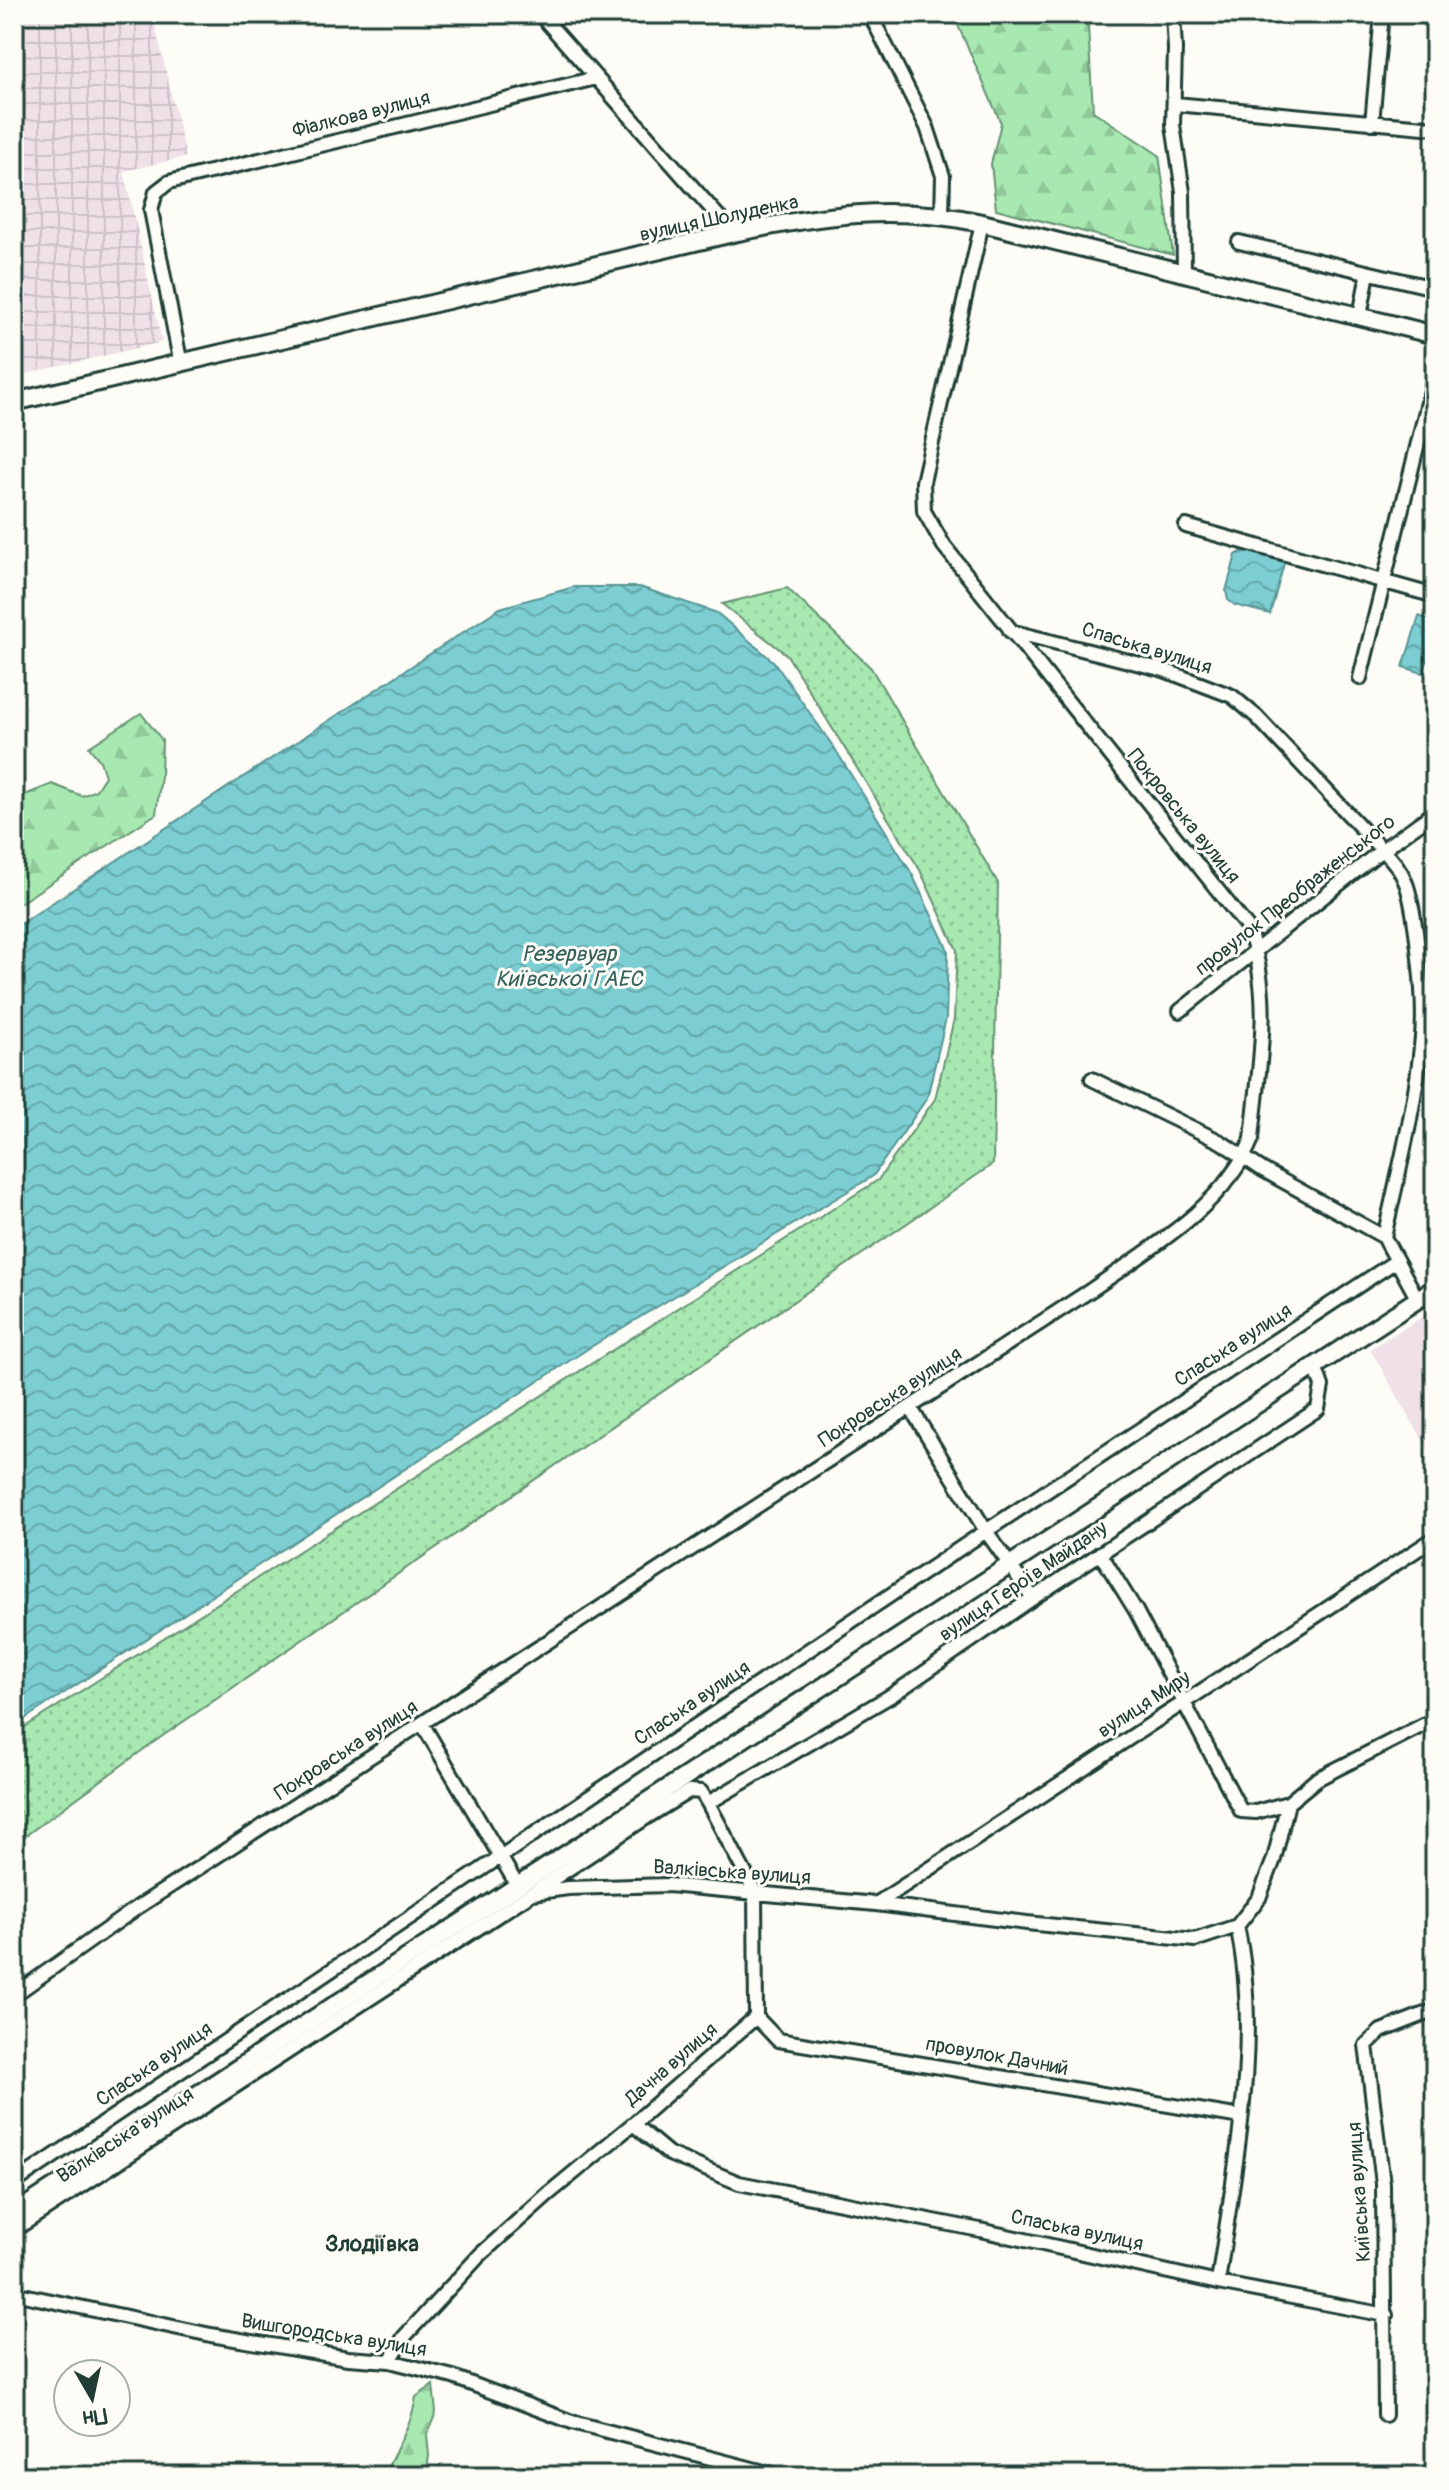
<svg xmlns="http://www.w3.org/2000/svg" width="1449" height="2490" font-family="Pangolin,sans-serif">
<defs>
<pattern id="industrial-grid" width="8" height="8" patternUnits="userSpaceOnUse" patternTransform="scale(2)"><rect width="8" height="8" fill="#efe1e7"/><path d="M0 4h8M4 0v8" fill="none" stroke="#ccc2c7"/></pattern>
<pattern id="green-dots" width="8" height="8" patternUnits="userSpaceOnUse" patternTransform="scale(2)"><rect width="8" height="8" fill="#a8e8b1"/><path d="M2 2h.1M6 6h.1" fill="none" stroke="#90c899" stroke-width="1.8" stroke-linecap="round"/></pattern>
<pattern id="forest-firs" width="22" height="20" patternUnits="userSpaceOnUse" patternTransform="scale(2)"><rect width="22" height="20" fill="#a8e8b1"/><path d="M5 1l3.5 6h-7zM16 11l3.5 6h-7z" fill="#90c899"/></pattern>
<pattern id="water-waves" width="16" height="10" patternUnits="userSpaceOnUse" patternTransform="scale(2)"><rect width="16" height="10" fill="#7cced2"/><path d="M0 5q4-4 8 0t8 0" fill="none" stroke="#65a8ab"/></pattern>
</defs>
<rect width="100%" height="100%" fill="#fdfcf7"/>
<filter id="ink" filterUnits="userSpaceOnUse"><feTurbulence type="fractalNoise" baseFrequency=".0125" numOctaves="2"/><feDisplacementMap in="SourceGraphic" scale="16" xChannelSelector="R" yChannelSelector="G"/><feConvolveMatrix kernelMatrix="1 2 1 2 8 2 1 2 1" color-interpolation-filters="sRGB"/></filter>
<g filter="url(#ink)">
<path fill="#efe1e7" d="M 1435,1309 L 1435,1461 L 1370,1349 Z"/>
<path fill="url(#industrial-grid)" d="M 14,14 L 184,14 L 154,21 L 186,157 L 124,171 L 162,342 L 14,377 Z"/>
<path fill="url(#green-dots)" stroke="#649272" stroke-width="2" d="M 787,588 L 871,668 L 998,883 L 993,1164 L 151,1744 L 14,1844 L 14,1734 L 878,1180 L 935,1099 L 954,1019 L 957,950 L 920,870 L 787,655 L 722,604 Z"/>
<path fill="url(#forest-firs)" stroke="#649272" stroke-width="2" d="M 953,14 L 1069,14 L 1088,26 L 1093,111 L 1159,155 L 1173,255 L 996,209 L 991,164 L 1001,123 Z
M 141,713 L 162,740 L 161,776 L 156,814 L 14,907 L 14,820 L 20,797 L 52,784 L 82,796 L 96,790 L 105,776 L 100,761 L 89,747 Z
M 433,2385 L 436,2412 L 427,2435 L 429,2456 L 426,2476 L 384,2476 C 395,2449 412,2425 416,2397 Z"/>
<path fill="url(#water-waves)" stroke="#579493" stroke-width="2" d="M 1246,549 L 1285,560 L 1270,614 L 1235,605 L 1228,600 L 1226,591 L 1236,555 Z
M 574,587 L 640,587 L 717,613 L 774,662 L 835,749 L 912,874 L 948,950 L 946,1018 L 927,1098 L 873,1176 L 589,1348 L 14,1726 L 14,928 L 500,608 Z
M 1419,616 L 1435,622 L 1435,639 L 1423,673 L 1403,667 Z"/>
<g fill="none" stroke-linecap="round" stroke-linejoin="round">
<defs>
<path id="street" d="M 540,14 L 733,233
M 870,14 L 927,127 L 943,176 L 942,214
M 1173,14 L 1175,49 L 1173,125 L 1183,192 L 1184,272
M 1175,104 L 1435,128
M 1372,123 L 1382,14
M 1239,242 L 1434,288
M 1360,316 L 1368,273
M 181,365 L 151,210 L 156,192 L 169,182 L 596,78
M 1186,526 L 1435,596
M 1010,631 L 1164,670 L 1232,696 L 1257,717 L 1382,850 C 1409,872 1411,899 1416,932 C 1420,966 1425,1003 1422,1037 C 1416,1104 1399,1171 1384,1237
M 1360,678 L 1435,374
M 1180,1011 L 1382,850 L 1435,812
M 1092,1079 L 1221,1142 L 1263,1170 L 1384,1237 L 1418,1300
M 910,1407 L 986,1531 L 1033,1598
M 1100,1553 L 1136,1611 L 1241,1811 L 1256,1812 L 1288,1803
M 423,1725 L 517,1885
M 708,1803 L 892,1695 L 1033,1598 L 1318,1409 L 1322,1386 L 1315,1366
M 535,1891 L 647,1817
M 876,1904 L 1435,1538
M 14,1995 L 138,1907 L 1091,1290 C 1148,1250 1225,1206 1252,1139 C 1258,1069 1275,993 1247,927 L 944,546 L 924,511 L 923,482 L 982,223
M 756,2017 L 778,2040 L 1241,2117
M 633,2124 L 669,2154 L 739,2183 L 980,2230 L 1218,2283 L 1386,2315
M 14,2183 L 986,1531 L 1396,1261
M 14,2230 L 532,1893 L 568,1888 L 668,1885 L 876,1904 L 1027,1923 L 1195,1940 L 1237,1926 L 1259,1898 L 1274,1859 L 1288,1803 L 1317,1779 L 1435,1719
M 1218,2283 C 1234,2169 1262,2039 1237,1926
M 14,2293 L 211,2335 L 348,2358 L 390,2361 L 453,2377 L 572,2422 L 780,2476
M 390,2361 L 404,2337 L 480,2255 L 548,2194 L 633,2124 L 756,2017 L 755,1892 L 708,1803 L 701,1792 L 689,1791 L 647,1817 L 640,1805
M 1385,2415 L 1383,2184 L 1366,2045 L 1381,2031 L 1435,2010"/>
<path id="secondary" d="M 14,402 L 733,233 C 822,215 892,204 982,223 L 1435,335
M 14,2214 L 1435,1288"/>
</defs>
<use href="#street" stroke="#1f3d34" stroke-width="18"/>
<use href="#secondary" stroke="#1f3d34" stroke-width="22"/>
<use href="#street" stroke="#fdfcf7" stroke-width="12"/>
<use href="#secondary" stroke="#fdfcf7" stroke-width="16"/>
</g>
</g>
<g text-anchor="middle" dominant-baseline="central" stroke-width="6" stroke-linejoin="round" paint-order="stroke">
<g font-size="20" fill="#1f3d34" stroke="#fdfcf7">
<text transform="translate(361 114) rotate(-14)">Фіалкова вулиця</text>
<text transform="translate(719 218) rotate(-12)">вулиця Шолуденка</text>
<text transform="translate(1147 648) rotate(17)">Спаська вулиця</text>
<text transform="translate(1184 816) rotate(51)">Покровська вулиця</text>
<text transform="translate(1295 895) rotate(-38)">провулок Преображенського</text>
<text transform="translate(1233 1345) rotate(-33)">Спаська вулиця</text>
<text transform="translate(890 1397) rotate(-33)">Покровська вулиця</text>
<text transform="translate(1023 1581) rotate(-34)">вулиця Героїв Майдану</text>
<text transform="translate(692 1703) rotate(-34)">Спаська вулиця</text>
<text transform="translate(1144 1704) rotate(-33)">вулиця Миру</text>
<text transform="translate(346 1750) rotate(-33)">Покровська вулиця</text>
<text transform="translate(732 1872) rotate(4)">Валківська вулиця</text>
<text transform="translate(997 2056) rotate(10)">провулок Дачний</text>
<text transform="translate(154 2064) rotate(-34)">Спаська вулиця</text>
<text transform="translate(671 2064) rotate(-41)">Дачна вулиця</text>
<text transform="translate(125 2135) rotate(-33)">Валківська вулиця</text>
<text transform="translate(1359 2192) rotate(-94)">Київська вулиця</text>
<text transform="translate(1077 2230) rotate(12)">Спаська вулиця</text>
<text transform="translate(334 2335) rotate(9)">Вишгородська вулиця</text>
</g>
<g font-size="22" font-style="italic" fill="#36615c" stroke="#fdfcf7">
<text x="569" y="954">Резервуар<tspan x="569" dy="25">Київської ГАЕС</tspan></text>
</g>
<g font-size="22" font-weight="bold" fill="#1f3d34" stroke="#fdfcf7">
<text x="372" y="2244">Злодіївка</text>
</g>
</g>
<rect width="1449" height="2490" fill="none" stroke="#fdfcf7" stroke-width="48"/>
<rect x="24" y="24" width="1401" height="2442" fill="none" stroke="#1f3d34" stroke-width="3" filter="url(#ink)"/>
<g transform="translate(92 2398) rotate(171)"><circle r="38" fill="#fdfcf7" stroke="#a4b0a9" stroke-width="2"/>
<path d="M0-6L14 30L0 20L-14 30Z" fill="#1f3d34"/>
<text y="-12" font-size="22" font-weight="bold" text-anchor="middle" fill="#1f3d34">Пн</text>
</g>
</svg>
